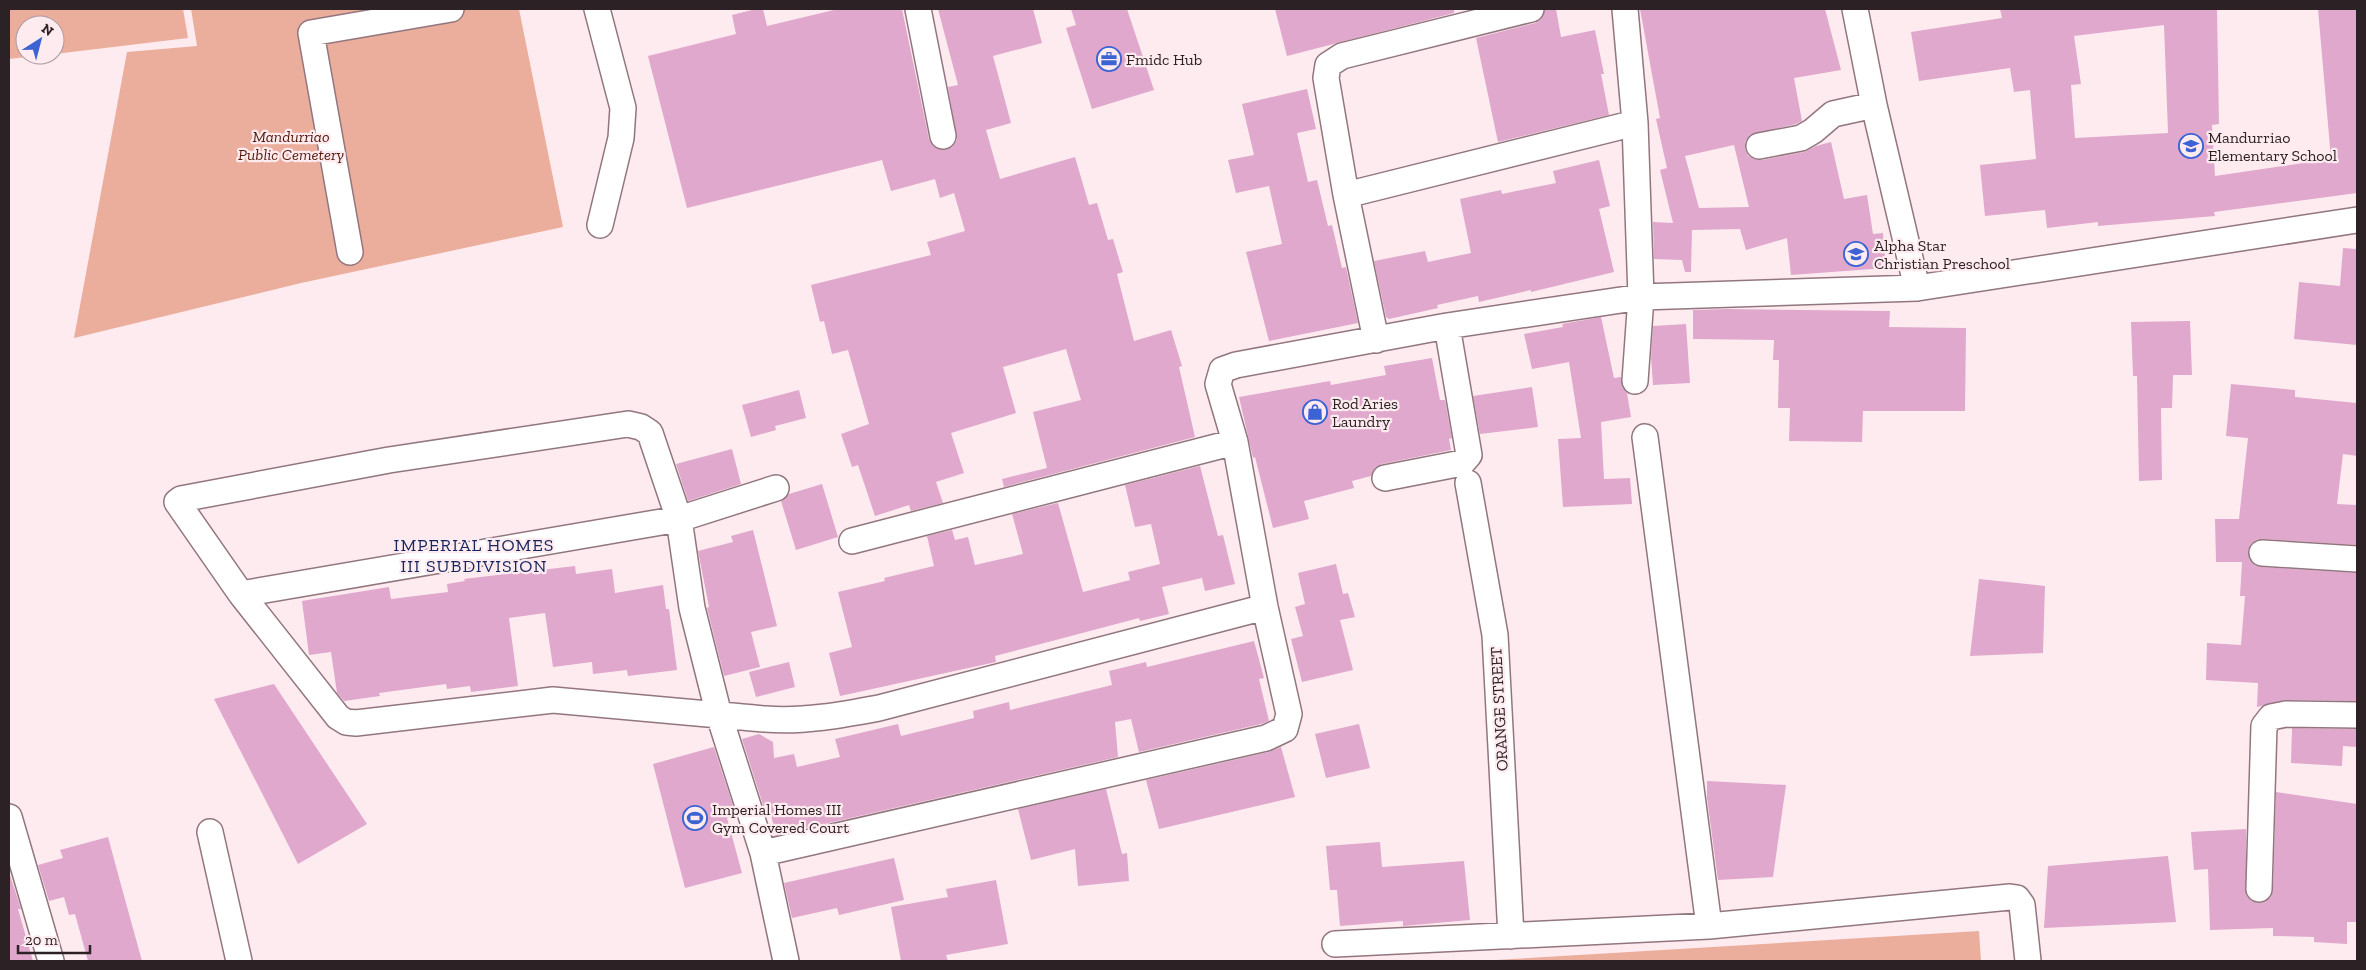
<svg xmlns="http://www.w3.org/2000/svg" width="2366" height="970" font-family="'Zilla Slab',serif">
<rect width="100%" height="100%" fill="#feebf0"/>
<path fill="#ecae9c" d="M 9,9 L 183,9 L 188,38 L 55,54 L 55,25 L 25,25 L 25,55 L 44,55 L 9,59 Z
M 191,9 L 519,9 L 563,227 L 301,283 L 74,338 L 127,52 L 197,46 Z
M 1979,931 L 1981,961 L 1478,961 Z"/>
<path fill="#e0a8cc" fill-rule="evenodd" d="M 756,9 L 763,9 L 767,26 L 838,9 L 902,9 L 929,139 L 933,146 L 938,149 L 945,150 L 952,147 L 957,140 L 948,87 L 958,85 L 938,9 L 1033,9 L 1042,43 L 993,56 L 1011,123 L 986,130 L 1000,179 L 1075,157 L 1089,205 L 1097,203 L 1108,240 L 1113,239 L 1123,272 L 1117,274 L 1134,341 L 1171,330 L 1182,366 L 1179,367 L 1195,437 L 1004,487 L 1002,479 L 1047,468 L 1033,412 L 1081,400 L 1066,349 L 1003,367 L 1016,413 L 951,433 L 964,473 L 936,482 L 943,503 L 911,511 L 909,505 L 875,516 L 858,465 L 852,467 L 841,434 L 869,424 L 848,350 L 832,354 L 824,321 L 820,322 L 811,285 L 931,255 L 927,242 L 965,231 L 954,193 L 940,198 L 935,179 L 891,191 L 882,160 L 687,208 L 648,56 L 736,34 L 732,15 Z
M 1071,9 L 1127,9 L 1154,90 L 1092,109 L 1066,28 L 1076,25 Z
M 1275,9 L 1454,9 L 1454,13 L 1287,56 Z
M 1545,9 L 1556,9 L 1561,37 L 1595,30 L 1604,74 L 1601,74 L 1609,115 L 1498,142 L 1476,38 L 1535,23 L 1541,19 Z
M 1640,9 L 1825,9 L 1841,70 L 1794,78 L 1802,121 L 1796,124 L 1750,135 L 1745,142 L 1745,149 L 1748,156 L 1754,159 L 1762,160 L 1804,152 L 1816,146 L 1831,142 L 1844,199 L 1867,195 L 1873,234 L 1883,233 L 1886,268 L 1791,275 L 1787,238 L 1746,250 L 1740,229 L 1692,230 L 1691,272 L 1685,272 L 1682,260 L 1654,259 L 1653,222 L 1673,223 L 1660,170 L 1667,168 L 1656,119 L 1660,118 ZM 1734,145 L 1749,207 L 1699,208 L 1685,156 Z
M 2000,9 L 2217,9 L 2219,124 L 2212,125 L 2215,176 L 2331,159 L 2318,9 L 2357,9 L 2357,193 L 2214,212 L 2215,216 L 2098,226 L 2098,222 L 2047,228 L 2045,210 L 1985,216 L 1980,165 L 2036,159 L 2030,90 L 2014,92 L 2010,68 L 1919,81 L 1911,32 L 2002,18 ZM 2164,25 L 2168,133 L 2075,138 L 2071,85 L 2081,84 L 2074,36 Z
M 1307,89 L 1316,129 L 1297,133 L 1308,182 L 1317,180 L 1328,226 L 1332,225 L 1342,268 L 1346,267 L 1358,323 L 1269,341 L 1246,252 L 1282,244 L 1269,186 L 1236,193 L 1228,160 L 1254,155 L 1242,104 Z
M 1599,160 L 1610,206 L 1599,209 L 1614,272 L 1531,292 L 1531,290 L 1479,302 L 1478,296 L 1437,305 L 1438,308 L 1389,319 L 1386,317 L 1374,261 L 1425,251 L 1428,262 L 1471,253 L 1460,199 L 1501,190 L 1502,194 L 1556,183 L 1553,171 Z
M 2343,248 L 2357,249 L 2357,345 L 2294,339 L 2299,282 L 2340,286 Z
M 1726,309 L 1890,311 L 1889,327 L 1966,328 L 1965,411 L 1863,411 L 1862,442 L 1789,441 L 1790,408 L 1778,408 L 1779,360 L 1773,360 L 1774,340 L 1693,339 L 1693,310 Z
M 1601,317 L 1614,378 L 1621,377 L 1622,387 L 1627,393 L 1631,417 L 1601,422 L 1604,479 L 1630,478 L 1632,504 L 1563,507 L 1558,439 L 1581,438 L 1569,362 L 1532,369 L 1524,334 L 1563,327 L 1562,324 Z
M 2190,321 L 2192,375 L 2173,375 L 2172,408 L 2161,408 L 2162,480 L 2139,481 L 2137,376 L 2133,376 L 2131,322 Z
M 1686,324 L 1690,383 L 1653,385 L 1651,357 L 1653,326 Z
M 1432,358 L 1440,400 L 1445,400 L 1452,438 L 1449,439 L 1451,450 L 1382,464 L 1375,468 L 1371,476 L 1352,481 L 1354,488 L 1304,501 L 1309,519 L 1273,528 L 1255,457 L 1253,458 L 1239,397 L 1330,381 L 1331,385 L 1386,375 L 1384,366 Z
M 2231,384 L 2295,390 L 2295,397 L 2357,403 L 2357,456 L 2343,454 L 2337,504 L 2357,505 L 2357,545 L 2263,539 L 2256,540 L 2250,545 L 2248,553 L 2249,559 L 2254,565 L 2261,567 L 2357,573 L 2357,701 L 2286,700 L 2257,707 L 2258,683 L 2206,680 L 2207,643 L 2241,645 L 2245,596 L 2240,596 L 2242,562 L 2216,562 L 2215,519 L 2239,519 L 2248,438 L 2226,436 Z
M 1532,387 L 1538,427 L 1480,434 L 1473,396 Z
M 799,390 L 806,418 L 775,426 L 776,430 L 751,437 L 742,405 Z
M 732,449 L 741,484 L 688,501 L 676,464 Z
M 1200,466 L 1218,536 L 1223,535 L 1235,584 L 1205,591 L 1202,578 L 1162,587 L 1169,614 L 1140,621 L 1139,618 L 995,656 L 996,662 L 840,696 L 829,653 L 852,647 L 838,592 L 885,581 L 884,578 L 934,566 L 927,536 L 952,530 L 955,540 L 968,537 L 975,565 L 1023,554 L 1012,514 L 1058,503 L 1083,592 L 1130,580 L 1128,572 L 1160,564 L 1151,524 L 1135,527 L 1125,485 Z
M 822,484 L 838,537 L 796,550 L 781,501 L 789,494 Z
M 753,530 L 777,626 L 751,632 L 760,667 L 724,676 L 707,608 L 709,607 L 698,551 L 733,542 L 731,536 Z
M 1336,564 L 1343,594 L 1348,593 L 1355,617 L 1340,620 L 1353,670 L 1302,682 L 1291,639 L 1303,636 L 1295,607 L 1305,604 L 1298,573 Z
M 575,566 L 576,574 L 612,569 L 615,593 L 663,585 L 666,609 L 669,609 L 677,670 L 628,676 L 627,670 L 593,674 L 592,662 L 553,667 L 545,613 L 509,618 L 518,686 L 471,692 L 470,686 L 447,689 L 446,684 L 379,693 L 380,696 L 344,701 L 337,693 L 331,652 L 309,655 L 302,601 L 389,587 L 391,599 L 448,592 L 447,584 L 465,581 L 464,579 Z
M 1979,579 L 2045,586 L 2043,653 L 1970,656 Z
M 1254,641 L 1264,678 L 1259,679 L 1269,721 L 1261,724 L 1139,752 L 1131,719 L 1115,722 L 1118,757 L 776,835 L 769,807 L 764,808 L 742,739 L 759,734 L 773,742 L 774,758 L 794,754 L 797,767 L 840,757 L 835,739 L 898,724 L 901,736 L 974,718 L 973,711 L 1009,702 L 1010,710 L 1112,685 L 1109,671 L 1146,662 L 1147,667 Z
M 789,662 L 795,687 L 756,697 L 749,672 Z
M 274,684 L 367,824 L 298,864 L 214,699 Z
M 1359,724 L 1370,768 L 1326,778 L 1315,734 Z
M 2292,728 L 2357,729 L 2357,747 L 2343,746 L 2342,766 L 2291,763 Z
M 714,747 L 736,815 L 727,818 L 742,873 L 685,888 L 653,764 Z
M 1281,747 L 1295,797 L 1159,829 L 1146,780 L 1269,752 Z
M 1707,781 L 1786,785 L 1773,877 L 1718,880 L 1707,798 Z
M 1106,789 L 1122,854 L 1127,853 L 1129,881 L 1078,886 L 1075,849 L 1031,860 L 1018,809 Z
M 2276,792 L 2357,804 L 2357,922 L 2347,922 L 2347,944 L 2314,942 L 2314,937 L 2273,936 L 2273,928 L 2210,930 L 2208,869 L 2194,870 L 2191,832 L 2246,829 L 2246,895 L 2252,901 L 2259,903 L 2265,902 L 2271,897 L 2273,889 Z
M 108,837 L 121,885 L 142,961 L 88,961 L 75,914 L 69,915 L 64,897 L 49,901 L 38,865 L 63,858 L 60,850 Z
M 1380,842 L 1382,867 L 1464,861 L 1470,920 L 1403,926 L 1403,921 L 1340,926 L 1337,890 L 1330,890 L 1326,846 Z
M 2168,856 L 2176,922 L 2044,928 L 2048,866 Z
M 894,858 L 904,900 L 839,915 L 837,908 L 792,918 L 784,883 Z
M 9,872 L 21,909 L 18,909 L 33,961 L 9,961 Z
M 996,880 L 1008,944 L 946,955 L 948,961 L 901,961 L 891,907 L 948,897 L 946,889 Z"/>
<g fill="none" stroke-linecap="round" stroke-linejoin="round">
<defs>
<path id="minor" d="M 597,9 L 623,108 L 621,138 L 600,225
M 918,9 L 943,136
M 1625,9 L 1635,123 L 1641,297 L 1635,381
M 1855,9 L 1874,105 L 1917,288
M 1759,146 L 1801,138 L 1813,131 L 1833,114 L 1874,105
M 1346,195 L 1635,123
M 350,252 L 311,33 L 451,9
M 1376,340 L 1346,195 L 1326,78 L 1328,65 L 1342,56 L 1531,9
M 1645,437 L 1709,926
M 1385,478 L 1462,463 L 1469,455 L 1447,326
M 1468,483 L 1495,635 L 1511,936
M 852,541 L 1235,442
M 2262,553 L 2357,559
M 241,594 L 679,519 L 776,488
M 9,817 L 51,961
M 210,832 L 239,961
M 763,853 L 1266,738 L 1285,729 L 1289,714 L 1265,607 L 1235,442 L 1218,384 L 1222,370 L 1236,365 L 1447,326 L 1641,297 L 1917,288 L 2357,220
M 2259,889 L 2264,726 L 2271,717 L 2286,714 L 2357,715
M 1335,944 L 1709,926 L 2010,897 L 2017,898 L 2022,905 L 2028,961
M 786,961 L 763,853 L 719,715 L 692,608 L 679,519 L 650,433 L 641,427 L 628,424 L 389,460 L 181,499 L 177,502 L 241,594 L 338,717 L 346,722 L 356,723 L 553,700 L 719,715 C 734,716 750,718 765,719 C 803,722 842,715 879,708 L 1265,607"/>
</defs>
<use href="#minor" stroke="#92767e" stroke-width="28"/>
<use href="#minor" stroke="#fff" stroke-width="25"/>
</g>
<defs>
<symbol id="office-ring" viewBox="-11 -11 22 22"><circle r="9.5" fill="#feebf0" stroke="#3b63d4" stroke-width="1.5"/><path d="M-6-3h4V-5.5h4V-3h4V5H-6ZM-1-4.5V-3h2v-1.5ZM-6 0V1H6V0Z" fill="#3b63d4"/></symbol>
<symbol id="school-ring" viewBox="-11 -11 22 22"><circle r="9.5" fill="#feebf0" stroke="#3b63d4" stroke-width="1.5"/><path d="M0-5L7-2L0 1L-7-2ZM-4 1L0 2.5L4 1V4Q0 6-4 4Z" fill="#3b63d4"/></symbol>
<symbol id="shop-ring" viewBox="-11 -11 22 22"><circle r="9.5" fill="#feebf0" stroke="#3b63d4" stroke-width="1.5"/><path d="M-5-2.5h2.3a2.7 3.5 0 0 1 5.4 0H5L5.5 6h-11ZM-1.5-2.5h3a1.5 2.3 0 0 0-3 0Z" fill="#3b63d4"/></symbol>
<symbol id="stadium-ring" viewBox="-11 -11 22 22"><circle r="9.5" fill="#feebf0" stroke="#3b63d4" stroke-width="1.5"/><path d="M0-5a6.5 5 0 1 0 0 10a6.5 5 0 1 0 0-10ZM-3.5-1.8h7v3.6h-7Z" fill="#3b63d4"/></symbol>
</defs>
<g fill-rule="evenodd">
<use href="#office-ring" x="1095" y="45" width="28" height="28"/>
<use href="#school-ring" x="2177" y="132" width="28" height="28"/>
<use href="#school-ring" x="1842" y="240" width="28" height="28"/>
<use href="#shop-ring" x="1301" y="398" width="28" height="28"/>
<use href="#stadium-ring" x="681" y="804" width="28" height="28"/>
</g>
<g text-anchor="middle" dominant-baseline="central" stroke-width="4.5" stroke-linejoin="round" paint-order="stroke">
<g font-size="16" fill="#2c2124" stroke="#feebf0" text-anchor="start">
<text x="1126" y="59">Fmidc Hub</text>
<text x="2208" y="137">Mandurriao<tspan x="2208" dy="18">Elementary School</tspan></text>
<text x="1874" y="245">Alpha Star<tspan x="1874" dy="18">Christian Preschool</tspan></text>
<text x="1332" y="403">Rod Aries<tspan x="1332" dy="18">Laundry</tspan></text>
<text x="712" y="809">Imperial Homes III<tspan x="712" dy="18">Gym Covered Court</tspan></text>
</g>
<g font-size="16" font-style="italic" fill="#511909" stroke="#feebf0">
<text x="291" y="136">Mandurriao<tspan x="291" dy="18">Public Cemetery</tspan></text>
</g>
<g font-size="16" fill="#2c2124" stroke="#feebf0">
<text transform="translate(1499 709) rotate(-93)">ORANGE STREET</text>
</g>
<g font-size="18" letter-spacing="1" fill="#14265d" stroke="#feebf0">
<text x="474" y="545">IMPERIAL HOMES<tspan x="474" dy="21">III SUBDIVISION</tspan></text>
</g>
</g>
<rect width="2366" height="970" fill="none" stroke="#2c2124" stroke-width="20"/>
<g transform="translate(40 40) rotate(36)"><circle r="24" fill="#feebf0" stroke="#aa9a9e"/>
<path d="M0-4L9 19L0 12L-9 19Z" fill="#3b63d4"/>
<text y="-8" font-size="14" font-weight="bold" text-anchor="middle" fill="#2c2124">N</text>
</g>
<path d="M18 945v8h72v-8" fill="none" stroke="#2c2124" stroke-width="2.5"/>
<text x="25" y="945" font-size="15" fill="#2c2124" stroke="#feebf0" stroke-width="4" paint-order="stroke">20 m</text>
</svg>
